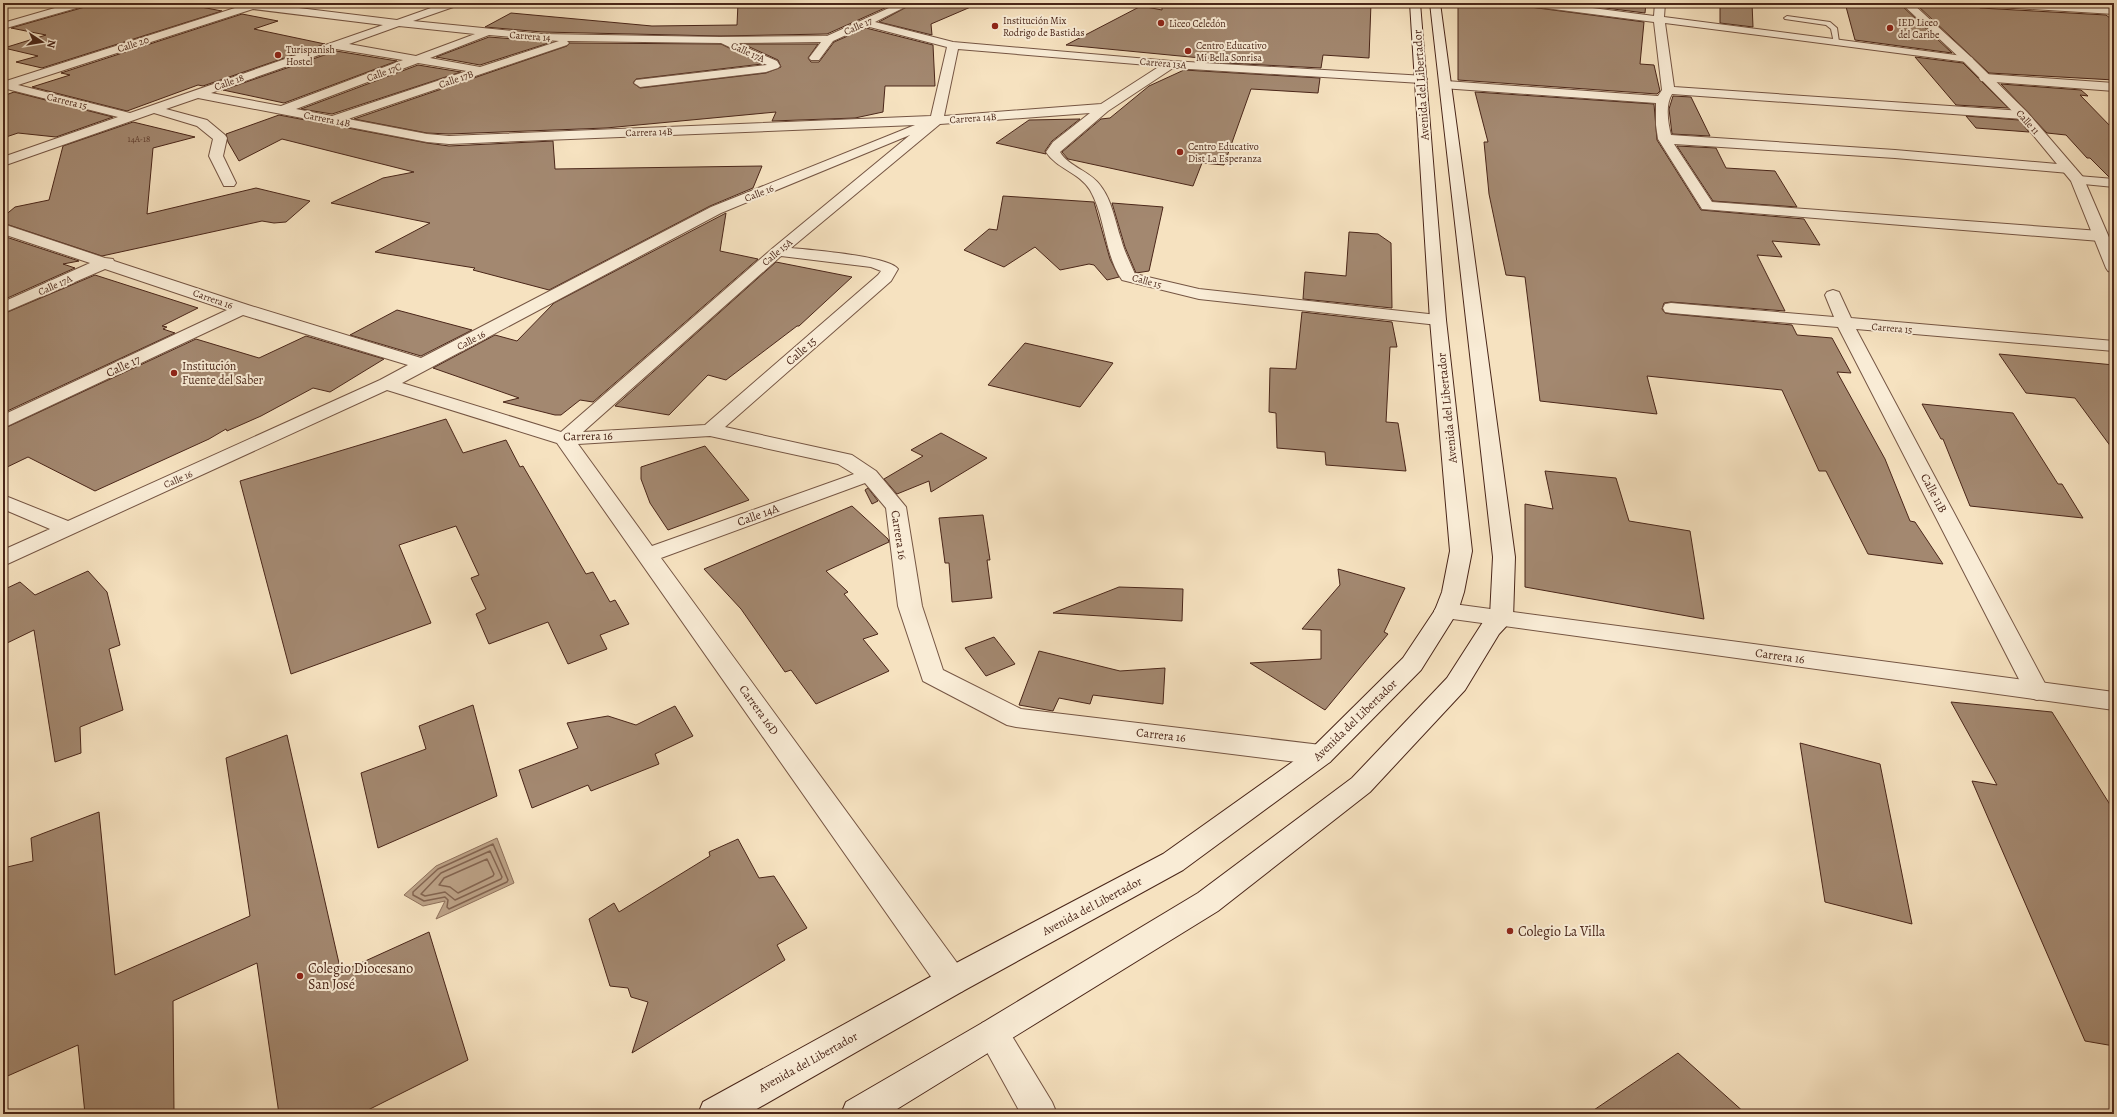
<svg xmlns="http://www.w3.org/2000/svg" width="2117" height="1117" font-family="Alegreya,serif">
<rect width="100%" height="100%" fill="#f6e2c0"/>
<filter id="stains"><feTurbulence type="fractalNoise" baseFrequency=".005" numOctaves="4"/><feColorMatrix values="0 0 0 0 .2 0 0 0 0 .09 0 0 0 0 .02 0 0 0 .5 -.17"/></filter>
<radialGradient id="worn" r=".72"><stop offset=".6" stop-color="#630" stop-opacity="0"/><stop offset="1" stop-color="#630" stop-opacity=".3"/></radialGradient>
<path fill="#bca287" stroke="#8e705b" d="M 497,838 L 514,883 L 436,919 L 445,901 L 423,906 L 404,895 L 436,866 Z"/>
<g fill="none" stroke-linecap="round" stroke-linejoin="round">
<path stroke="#836450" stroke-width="1.5" d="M 493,844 L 508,880 L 507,882 L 449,909 L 447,907 L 448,900 L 445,897 L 424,901 L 413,895 L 413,892 L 438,869 Z
M 490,851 L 502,877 L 501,879 L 455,900 L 445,892 L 425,896 L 421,894 L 441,873 Z
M 487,859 L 494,874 L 493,876 L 458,893 L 450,887 L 439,885 L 444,878 Z"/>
</g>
<path fill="#a38870" stroke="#4a2619" d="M 99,3 L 180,3 L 222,11 L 42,68 L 16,62 L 38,56 L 4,48 L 46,35 L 11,28 Z
M 738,3 L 896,3 L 827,34 L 720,36 L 542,32 L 485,27 L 511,13 L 652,26 L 737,25 Z
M 914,3 L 980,3 L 931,24 L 932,35 L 879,22 Z
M 1162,3 L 1371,3 L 1369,58 L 1323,55 L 1321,68 L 1205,62 L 1211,59 L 1066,45 L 1141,6 L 1162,10 Z
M 1458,3 L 1524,3 L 1530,7 L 1644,22 L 1640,64 L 1654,65 L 1660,91 L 1657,94 L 1458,80 Z
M 1566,3 L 1646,3 L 1645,13 Z
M 1720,3 L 1752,3 L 1753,27 L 1720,23 Z
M 1845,3 L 1900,4 L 1952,53 L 1855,40 Z
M 1954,3 L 1974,3 L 1980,8 L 2106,15 L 2114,21 L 2114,80 L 1989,73 L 1917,5 L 1954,7 Z
M 242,14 L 278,21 L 254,29 L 325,44 L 203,86 L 198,85 L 127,111 L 32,87 L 70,75 L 61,73 Z
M 866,28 L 933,45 L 935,86 L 885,86 L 883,112 L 855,118 L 772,121 L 776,112 L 606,128 L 449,134 L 427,133 L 354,119 L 567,46 L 570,43 L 721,44 L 762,64 L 636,79 L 633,83 L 640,88 L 766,73 L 781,67 L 778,60 L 743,44 L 818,44 L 808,58 L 811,62 L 819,62 L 834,42 Z
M 489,37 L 552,42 L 480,65 L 436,57 Z
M 336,51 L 397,61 L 284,103 L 223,90 Z
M 1915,57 L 1963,63 L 2008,108 L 1956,105 Z
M 418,65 L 461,72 L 332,114 L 301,109 Z
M 1184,70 L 1320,78 L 1318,93 L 1251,89 L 1224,165 L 1202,163 L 1193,186 L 1068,159 L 1062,152 L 1101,119 L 1110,118 L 1149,86 Z
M 2001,84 L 2081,90 L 2088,96 L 2080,95 L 2114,130 L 2114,177 L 2109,177 L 2090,158 L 2087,158 L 2066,135 L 2047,133 Z
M 14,92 L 113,117 L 56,137 L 18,133 L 3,138 L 3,96 Z
M 1475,92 L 1654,104 L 1657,140 L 1701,210 L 1804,219 L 1820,245 L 1772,241 L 1782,257 L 1757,255 L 1785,311 L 1671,302 L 1664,303 L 1662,309 L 1665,313 L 1671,314 L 1792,325 L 1797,335 L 1832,338 L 1851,373 L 1837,372 L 1885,459 L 1910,521 L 1915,522 L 1943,564 L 1868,554 L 1826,471 L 1819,471 L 1782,390 L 1647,376 L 1657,414 L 1540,401 L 1525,277 L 1506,275 L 1489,194 L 1484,142 L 1488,142 Z
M 1673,96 L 1691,97 L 1710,136 L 1672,134 L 1669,109 Z
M 279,115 L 427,143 L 449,146 L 553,141 L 555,169 L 762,166 L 753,188 L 710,206 L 549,290 L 473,270 L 475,268 L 375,252 L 430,223 L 331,203 L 383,178 L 414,172 L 282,139 L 239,161 L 228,142 L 226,134 Z
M 1966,116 L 2019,120 L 2029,132 L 1976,128 Z
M 1080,119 L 1052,141 L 1045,151 L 1046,154 L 996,143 L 1029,120 Z
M 133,122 L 195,137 L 153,148 L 147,214 L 256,188 L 310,201 L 286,222 L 274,223 L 262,221 L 102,256 L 3,223 L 3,217 L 15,207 L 49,200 L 63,146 Z
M 1677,146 L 1716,148 L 1726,168 L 1775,171 L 1797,207 L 1713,201 Z
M 1003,196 L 1094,202 L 1110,259 L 1119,277 L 1107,280 L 1094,265 L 1089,264 L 1060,270 L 1035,247 L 1004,267 L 964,250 L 989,229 L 997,230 Z
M 1112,203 L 1163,207 L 1149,271 L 1136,273 L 1125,247 Z
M 726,213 L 720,251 L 758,259 L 593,402 L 580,400 L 561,415 L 555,415 L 503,402 L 519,398 L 433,368 L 495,335 L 517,341 L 554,303 Z
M 1349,232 L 1378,234 L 1391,243 L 1392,308 L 1303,299 L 1305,272 L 1346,276 Z
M 3,236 L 79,261 L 63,264 L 75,268 L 3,300 Z
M 776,262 L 852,277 L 799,326 L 797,326 L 726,380 L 708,375 L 669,415 L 615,406 Z
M 95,275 L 198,308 L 162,326 L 167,327 L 163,329 L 175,333 L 3,413 L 3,314 Z
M 397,310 L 472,330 L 421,356 L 350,335 Z
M 1302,312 L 1392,322 L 1397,347 L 1390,347 L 1386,422 L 1398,423 L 1406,471 L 1326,465 L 1325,452 L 1277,448 L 1276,413 L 1269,412 L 1270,368 L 1296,369 Z
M 306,336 L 384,359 L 330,392 L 313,388 L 261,416 L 227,431 L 226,429 L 209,439 L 95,491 L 28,457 L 3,469 L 3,429 L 196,339 L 259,358 Z
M 1025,343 L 1113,363 L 1080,407 L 988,385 Z
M 1999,354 L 2114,365 L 2114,451 L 2075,398 L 2026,393 Z
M 1922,404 L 2013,413 L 2058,484 L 2062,484 L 2083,518 L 1970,506 L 1943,439 L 1941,439 Z
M 446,419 L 463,453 L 506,440 L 520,467 L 523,466 L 586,574 L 593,572 L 610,602 L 615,600 L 629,624 L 600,635 L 607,649 L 568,664 L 548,622 L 489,644 L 476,614 L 486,609 L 471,578 L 479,575 L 456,526 L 399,545 L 431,623 L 291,674 L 240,481 Z
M 941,433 L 987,458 L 931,492 L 929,481 L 897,494 L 884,479 L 923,456 L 911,450 Z
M 705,446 L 749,500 L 668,530 L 650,503 L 641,479 L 641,467 Z
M 1545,471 L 1616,478 L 1629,521 L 1690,531 L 1704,619 L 1525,587 L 1525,504 L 1553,509 Z
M 868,488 L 878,501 L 872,504 L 865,490 Z
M 852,506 L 888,539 L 889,542 L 826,571 L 848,592 L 844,594 L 878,634 L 863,639 L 889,671 L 816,704 L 791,670 L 785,672 L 741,609 L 704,569 Z
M 983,515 L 990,560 L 987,560 L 992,598 L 952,602 L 949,563 L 945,563 L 939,518 Z
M 1338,569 L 1405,588 L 1384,632 L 1388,634 L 1325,710 L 1250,663 L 1321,659 L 1321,630 L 1302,629 L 1340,585 Z
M 88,571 L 107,592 L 120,645 L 109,649 L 123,710 L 80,727 L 81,753 L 55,762 L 34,630 L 3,645 L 3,590 L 20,582 L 35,595 Z
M 1119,587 L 1183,589 L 1182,621 L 1053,613 Z
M 994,637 L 1015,664 L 986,676 L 965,648 Z
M 1039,651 L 1120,671 L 1165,668 L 1163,704 L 1093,695 L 1090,704 L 1059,698 L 1053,711 L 1019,705 Z
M 1951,702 L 2052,712 L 2114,811 L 2114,1046 L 2085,1041 L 1972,781 L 1997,785 Z
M 473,705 L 497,796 L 378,848 L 361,773 L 426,749 L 419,726 Z
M 675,706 L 693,736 L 655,754 L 659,764 L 591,791 L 588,785 L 532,808 L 519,770 L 578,748 L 567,723 L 608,716 L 636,725 Z
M 287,735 L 341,972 L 429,932 L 468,1060 L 360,1114 L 279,1114 L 257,963 L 173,1001 L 174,1114 L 85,1114 L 78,1045 L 3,1078 L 3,868 L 33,861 L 31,838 L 99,812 L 115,975 L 250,916 L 226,758 Z
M 1800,743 L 1880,764 L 1912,924 L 1825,902 Z
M 738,839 L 759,878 L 774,876 L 807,928 L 777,945 L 785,960 L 632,1053 L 648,1002 L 631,997 L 628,988 L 610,986 L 589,919 L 614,903 L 619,912 L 710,856 L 709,852 Z
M 1678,1053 L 1746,1114 L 1588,1114 Z"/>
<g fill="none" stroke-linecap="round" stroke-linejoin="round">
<defs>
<path id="service" d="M 1787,16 L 1830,22 L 1837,28 L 1839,42 L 1834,43 L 1831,29 L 1826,25 L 1785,19 L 1784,18 Z"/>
<path id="minor" d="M 72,3 L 88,3 L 87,5 L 3,29 L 3,23 Z
M 228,3 L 258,3 L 397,20 L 445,3 L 460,3 L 459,5 L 413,21 L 542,34 L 720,37 L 827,36 L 900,3 L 913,3 L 875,22 L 953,42 L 1171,61 L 1425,76 L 1427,79 L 1421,83 L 1173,68 L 1108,111 L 1060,152 C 1069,167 1090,171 1100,185 C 1112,200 1115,221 1121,239 C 1124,251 1130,262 1135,274 L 1199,289 L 1438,315 L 1444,316 L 1446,320 L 1444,324 L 1438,325 L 1199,299 L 1122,280 C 1104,254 1106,218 1090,190 C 1080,173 1057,169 1046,152 L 1053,142 L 1090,113 L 940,124 L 791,248 C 810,250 889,256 898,269 L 891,281 L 725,427 L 852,455 L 876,471 L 906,507 L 922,606 L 943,670 L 1021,709 L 1321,745 L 1330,748 L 1334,755 L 1330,762 L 1321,765 L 1016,727 L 1007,725 L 923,681 L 898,606 L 886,508 L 865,483 L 661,558 L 963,971 L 967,981 L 963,991 L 952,995 L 941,991 L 557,443 L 387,390 L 3,566 L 3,550 L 50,529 L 3,509 L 3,495 L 68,521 L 380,380 L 408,365 L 243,315 L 3,428 L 3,415 L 227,310 L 105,269 L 3,313 L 3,302 L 90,263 L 3,234 L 3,224 L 105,258 L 113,259 L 114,261 L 248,305 L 421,358 L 711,207 L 915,125 L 449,144 L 427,142 L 198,98 L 166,109 L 207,120 L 225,135 L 227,138 L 223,156 L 236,183 L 234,186 L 224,186 L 209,156 L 213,139 L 197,126 L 154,113 L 3,166 L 3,157 L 118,117 L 3,88 L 3,82 L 238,7 L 229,5 ZM 253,9 L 383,25 L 130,113 L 18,85 ZM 399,26 L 475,34 L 416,56 L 349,44 ZM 866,26 L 947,47 L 931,116 L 449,136 L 427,134 L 348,119 L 567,45 L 569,43 L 567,41 L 721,43 L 767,65 L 636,80 L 634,83 L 640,87 L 766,72 L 778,68 L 780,66 L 777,61 L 736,43 L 821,42 L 809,58 L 811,60 L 819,60 L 833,41 ZM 489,35 L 559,41 L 480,67 L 430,58 ZM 336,49 L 403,60 L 281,106 L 211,93 ZM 958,49 L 1160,66 L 1101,104 L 944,116 ZM 418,63 L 467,71 L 332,116 L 296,109 ZM 910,135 L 773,248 L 561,432 L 402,383 L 721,213 ZM 781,256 L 871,267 L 881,271 L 878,275 L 705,425 L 583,432 ZM 710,436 L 838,464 L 854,474 L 652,546 L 578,444 Z
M 1525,3 L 1554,3 L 1654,16 L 1655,3 L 1665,3 L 1664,17 L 1971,57 L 1973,59 L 1967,62 L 1665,23 L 1674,87 L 2023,111 L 2029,115 L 2023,119 L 1672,94 C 1665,105 1668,123 1671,135 L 1895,150 L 2069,165 L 2076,169 L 2074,172 L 2069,173 L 1895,158 L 1674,144 L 1712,202 L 2100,231 L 2105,233 L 2108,236 L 2105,239 L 2100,241 L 1702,209 L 1658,139 L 1656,125 L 1656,103 L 1442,88 L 1440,85 L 1446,81 L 1658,96 L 1662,90 L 1654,22 L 1530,6 Z
M 1975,3 L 2032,3 L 2114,8 L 2114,14 L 1980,6 Z
M 1985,74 L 2114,83 L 2114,91 L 1981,81 L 1979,78 Z
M 2078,176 L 2114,179 L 2114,187 L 2073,183 L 2071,180 L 2073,177 Z
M 1833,290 L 1839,292 L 1851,318 L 2114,341 L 2114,351 L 1856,329 L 2049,691 L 2046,697 L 2037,700 L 2028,697 L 2025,691 L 1838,327 L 1671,313 L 1665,312 L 1663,308 L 1665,304 L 1671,303 L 1834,317 L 1825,295 L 1827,292 Z
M 993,1019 L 1004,1023 L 1052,1102 L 1057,1114 L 1021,1114 L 977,1034 L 982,1023 Z"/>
<path id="tertiary" d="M 1901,3 L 1912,3 L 1971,57 L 2027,112 L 2083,177 L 2114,249 L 2114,273 L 2108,271 L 2106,268 L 2071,181 L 2019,118 L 1963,61 Z
M 1446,603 L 2114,692 L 2114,710 L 1438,617 L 1434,611 L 1438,605 Z"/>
<path id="secondary" d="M 1410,3 L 1420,3 L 1446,320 L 1472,551 L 1464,592 L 1458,611 L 1421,670 L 1330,762 L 1183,870 L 963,991 L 748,1114 L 698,1114 L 703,1102 L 941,971 L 1163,854 L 1312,748 L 1403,658 L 1435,610 L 1442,592 L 1450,551 L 1430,320 Z
M 1430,3 L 1440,3 L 1515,557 L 1513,619 L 1499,634 L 1465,690 L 1370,792 L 1218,911 L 889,1114 L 841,1114 L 846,1102 L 982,1023 L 1198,893 L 1352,778 L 1447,678 L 1483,622 L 1490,616 L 1493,557 Z"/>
</defs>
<use href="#service" stroke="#755543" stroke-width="2"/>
<use href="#minor" stroke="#755543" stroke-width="2"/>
<use href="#tertiary" stroke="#755543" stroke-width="2"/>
<use href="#secondary" stroke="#4a2619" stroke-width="2"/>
<use href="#service" fill="#f9ecd6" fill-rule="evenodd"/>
<use href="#minor" fill="#f9ecd6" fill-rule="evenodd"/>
<use href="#tertiary" fill="#f9ecd6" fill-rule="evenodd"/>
<use href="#secondary" fill="#f9ecd6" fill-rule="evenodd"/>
</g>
<g fill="#8f2418" stroke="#f9ecd6" stroke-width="1.5">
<circle cx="1161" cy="23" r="4"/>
<circle cx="995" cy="26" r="4"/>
<circle cx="1890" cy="28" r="4"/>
<circle cx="1188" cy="51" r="4"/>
<circle cx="278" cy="55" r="4"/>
<circle cx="1180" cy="152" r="4"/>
<circle cx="174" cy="373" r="4"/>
<circle cx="1510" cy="931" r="4"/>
<circle cx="300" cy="976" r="4"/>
</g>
<g text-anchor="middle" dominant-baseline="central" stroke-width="4" stroke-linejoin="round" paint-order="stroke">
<g font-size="9" fill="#603e2f">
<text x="139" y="139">14A-18</text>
</g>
<g font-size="10" fill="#4a2619" stroke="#f9ecd6" text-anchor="start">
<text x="1003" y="20">Institución Mix<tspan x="1003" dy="12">Rodrigo de Bastidas</tspan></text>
<text x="1898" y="22">IED Liceo<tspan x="1898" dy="12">del Caribe</tspan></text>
<text x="1169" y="23">Liceo Celedón</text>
<text x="1196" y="45">Centro Educativo<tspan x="1196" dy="12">Mi Bella Sonrisa</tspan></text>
<text x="286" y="49">Turispanish<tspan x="286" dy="12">Hostel</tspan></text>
<text x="1188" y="146">Centro Educativo<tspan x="1188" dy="12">Dist La Esperanza</tspan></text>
</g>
<g font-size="10" fill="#4a2619" stroke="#f9ecd6">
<text transform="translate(858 26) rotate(-24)">Calle 17</text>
<text transform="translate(530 36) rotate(4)">Carrera 14</text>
<text transform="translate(133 44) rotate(-18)">Calle 20</text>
<text transform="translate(748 52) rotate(24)">Calle 17A</text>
<text transform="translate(1163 63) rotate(5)">Carrera 13A</text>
<text transform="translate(384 72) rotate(-20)">Calle 17C</text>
<text transform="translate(456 79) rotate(-19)">Calle 17B</text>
<text transform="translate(229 82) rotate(-20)">Calle 18</text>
<text transform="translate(67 101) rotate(14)">Carrera 15</text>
<text transform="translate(973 118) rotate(-4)">Carrera 14B</text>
<text transform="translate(327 119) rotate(11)">Carrera 14B</text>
<text transform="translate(2028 122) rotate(48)">Calle 11</text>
<text transform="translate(649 132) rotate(-2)">Carrera 14B</text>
<text transform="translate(759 193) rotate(-22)">Calle 16</text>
<text transform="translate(777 252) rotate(-40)">Calle 15A</text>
<text transform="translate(1147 281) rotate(15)">Calle 15</text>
<text transform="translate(55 285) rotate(-24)">Calle 17A</text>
<text transform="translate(213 299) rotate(19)">Carrera 16</text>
<text transform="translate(1892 328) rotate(5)">Carrera 15</text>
<text transform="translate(471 340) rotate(-28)">Calle 16</text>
<text transform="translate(178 479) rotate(-24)">Calle 16</text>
</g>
<g font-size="12" fill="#4a2619" stroke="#f9ecd6">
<text transform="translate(1421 85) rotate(-94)">Avenida del Libertador</text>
<text transform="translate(801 351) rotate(-41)">Calle 15</text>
<text transform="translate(123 366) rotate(-25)">Calle 17</text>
<text transform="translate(1447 408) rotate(-96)">Avenida del Libertador</text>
<text transform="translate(588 436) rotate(-1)">Carrera 16</text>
<text transform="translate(1934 493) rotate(62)">Calle 11B</text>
<text transform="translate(758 515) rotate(-20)">Calle 14A</text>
<text transform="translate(899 535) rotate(81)">Carrera 16</text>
<text transform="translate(1780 656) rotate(8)">Carrera 16</text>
<text transform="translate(759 710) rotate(54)">Carrera 16D</text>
<text transform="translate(1355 720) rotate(-44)">Avenida del Libertador</text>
<text transform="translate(1161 735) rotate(7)">Carrera 16</text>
<text transform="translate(1092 906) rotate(-28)">Avenida del Libertador</text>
<text transform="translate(808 1062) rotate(-29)">Avenida del Libertador</text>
</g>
<g font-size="12" fill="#4a2619" stroke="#f9ecd6" text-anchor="start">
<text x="182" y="366">Institución<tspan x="182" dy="14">Fuente del Saber</tspan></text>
</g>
<g font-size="14" fill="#4a2619" stroke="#f9ecd6" text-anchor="start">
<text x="1518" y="931">Colegio La Villa</text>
<text x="308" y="968">Colegio Diocesano<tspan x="308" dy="16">San José</tspan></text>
</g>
</g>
<rect width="2117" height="1117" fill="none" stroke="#f6e2c0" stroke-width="16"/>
<rect x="4" y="4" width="2109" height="1109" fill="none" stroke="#4a2619" stroke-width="2"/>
<rect x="8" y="8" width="2101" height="1101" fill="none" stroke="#4a2619"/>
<g transform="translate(42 42) rotate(102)" stroke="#f9ecd6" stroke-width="3" paint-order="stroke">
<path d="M0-3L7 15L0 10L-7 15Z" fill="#4a2619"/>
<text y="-6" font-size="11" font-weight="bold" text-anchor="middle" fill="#4a2619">N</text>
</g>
<rect width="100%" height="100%" filter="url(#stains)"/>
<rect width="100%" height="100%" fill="url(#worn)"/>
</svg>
